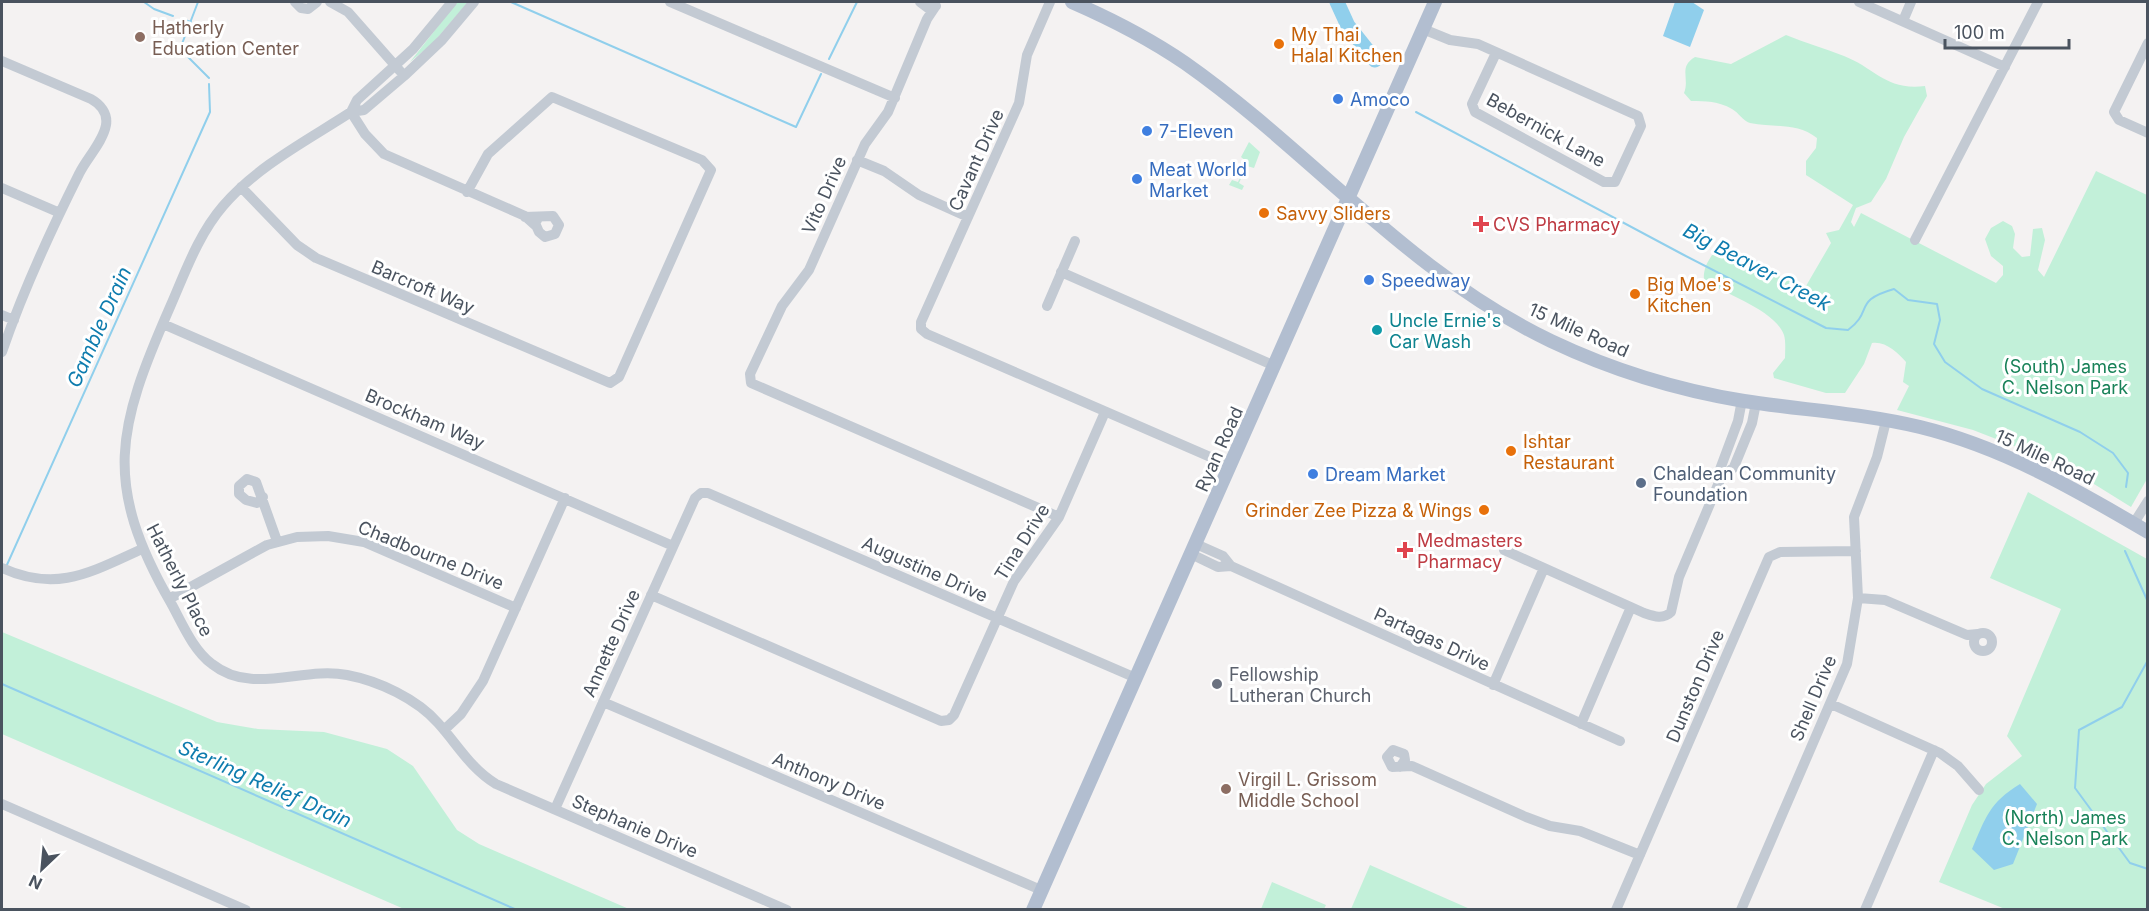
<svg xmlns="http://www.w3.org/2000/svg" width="2149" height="911" font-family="Inter,sans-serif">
<rect width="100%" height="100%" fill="#f4f2f2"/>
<path fill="#c2f0d9" d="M 457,2 L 468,2 L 433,43 L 410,62 Z
M 1786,35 C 1805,43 1824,48 1844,56 C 1875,68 1886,91 1925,86 L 1927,96 L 1904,137 L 1886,179 L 1871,202 L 1856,208 L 1851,222 L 1854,227 L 1861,213 L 1996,283 L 2003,275 L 2003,266 L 1991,256 L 1985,239 L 1991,228 L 2003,221 L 2012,226 L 2015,234 L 2013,248 L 2022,257 L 2030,256 L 2033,229 L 2042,228 L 2045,240 L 2038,270 L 2044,277 L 2096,171 L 2147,195 L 2147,479 L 2131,507 L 2065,466 L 1973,430 L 1897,410 L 1909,386 L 1903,382 L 1906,362 C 1898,353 1886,341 1872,343 L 1864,364 L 1845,393 L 1826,393 L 1774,378 L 1773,373 L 1785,358 C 1785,351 1786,342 1784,335 C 1776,311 1726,294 1704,281 C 1703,271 1706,264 1712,255 C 1735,250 1778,280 1806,286 L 1831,243 L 1826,233 L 1839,230 L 1853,205 L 1806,175 L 1806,161 L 1816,148 L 1817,138 C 1796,122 1774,128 1750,123 C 1743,121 1739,113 1732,109 C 1718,101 1706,101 1691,101 L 1684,93 C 1690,78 1678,67 1695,57 L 1731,64 Z
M 1249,142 L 1260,152 L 1254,168 L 1247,166 L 1239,183 L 1244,186 L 1242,190 L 1229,185 L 1232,180 L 1238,182 L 1247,162 L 1241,157 Z
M 2028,492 L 2147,559 L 2147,909 L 2005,909 L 1939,882 L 1972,805 L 1986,784 L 2022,756 L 2007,736 L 2061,609 L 1990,578 Z
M 2,632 L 217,722 L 258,729 L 324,732 L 387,749 L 413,766 L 457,830 L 479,844 L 629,909 L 404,909 L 2,734 Z
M 1370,865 L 1470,909 L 1351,909 Z
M 1272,882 L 1326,905 L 1324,909 L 1261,909 Z"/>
<path fill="#90cfec" d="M 1675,2 L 1692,2 L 1704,10 L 1690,47 L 1663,36 Z
M 2020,784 L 2037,804 L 2013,864 L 1994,870 L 1972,849 C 1986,817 1989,803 2020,784 Z"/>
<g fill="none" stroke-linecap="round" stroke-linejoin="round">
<path stroke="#90cfec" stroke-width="2" d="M 144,2 L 154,9 L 173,16
M 198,2 L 180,49 L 209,78
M 511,2 L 796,127 L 821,74
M 182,19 L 191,22
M 829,59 L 857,2
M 1416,112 L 1682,254 L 1826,328 L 1848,330 C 1874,311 1852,301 1894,289 L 1908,300 L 1937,304 L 1940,320 L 1934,344 L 1945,362 L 1982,389 L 2080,432 L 2113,453 L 2128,473 L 2126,487
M 2125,551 L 2148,602
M 6,567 L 210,112 L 209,84
M 2148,660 L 2122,707 L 2079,730 L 2075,788 L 2130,863 L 2148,869
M 2,684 L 517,910"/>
<path stroke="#90cfec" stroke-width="15" d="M 1337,2 L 1348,26 L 1375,60"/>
<path stroke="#c3cad3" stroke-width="10" d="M 295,2 L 301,8 L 308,9 L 317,2
M 330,2 L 348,12 L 400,71
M 474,2 L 442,40 L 404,76 L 364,110 L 351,112 C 308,140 257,166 223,206 C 198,235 185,273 170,307 C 117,428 102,483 171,603 C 182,623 193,650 212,664 C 252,696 302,666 347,675 C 379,681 417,699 438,723 C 458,745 470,768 496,784 L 787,910
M 670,2 L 895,98
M 920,2 L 928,8 L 936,6
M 1050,2 L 1027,55 L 1019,103 L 921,322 L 921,329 L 927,334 L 1231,466
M 1859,2 L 2005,67
M 935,7 L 927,19 L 888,112 L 865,144 L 809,270 L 782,306 L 750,374 L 751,383 L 1059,517
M 1903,21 L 1911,2
M 1423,29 L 1450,40 L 1478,44 L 1636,115 L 1638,116 L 1641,126 L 1615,182 L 1604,182 L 1475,112 L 1472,104 L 1496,53
M 2148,43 L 2114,112 L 2119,120 L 2148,133
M 2,61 L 91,99 C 100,104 108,113 106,125 C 103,142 86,159 79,174 C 51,230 22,293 2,352
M 351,112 L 365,134 L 384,154 L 525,216 L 535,225
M 351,112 L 357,100 L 413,49 L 452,2
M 857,160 L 884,171 L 919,195 L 968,217
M 241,187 L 297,245 L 316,258 L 610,383 L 619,377 L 711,170 L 702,160 L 552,97 L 488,154 L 467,192
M 2,188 L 60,213
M 525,217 L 553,216 L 559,225 L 555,234 L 545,237 L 539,232 L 535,223 L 539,217
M 1915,240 L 2038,2
M 1061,272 L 1275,366
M 1047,306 L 1075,241
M 2,315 L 14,320
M 163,324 L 673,546
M 1720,480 L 1719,472 L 1738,421 L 1742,400
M 263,497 L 257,503 L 246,500 L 239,494 L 239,486 L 247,479 L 256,482 L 277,541
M 2134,523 L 2148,501
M 1196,544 L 1223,556 L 1231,566 L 1620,741
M 1504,550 L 1644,613 C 1653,616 1663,620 1671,612 L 1679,577 L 1720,480 L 1734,467 L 1752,423 L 1756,403
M 1191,554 L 1218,567 L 1231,566
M 2,568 C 57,593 91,572 142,549
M 651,595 L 941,721 L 949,720 L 954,715 L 1014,581 L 1059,517 L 1105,412
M 1858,598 L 1885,600 L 1967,635 L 1978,634
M 169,599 L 267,545 L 297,537 L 328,536 L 364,542 L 516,608
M1974 642a9 9 0 1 1 18 0a9 9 0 1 1-18 0Z
M 1493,685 L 1544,568
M 603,702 L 1041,890
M 1831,704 L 1940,753 L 1958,766 L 1979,790
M 1581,724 L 1631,607
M 444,730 L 461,714 L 483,681 L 565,498
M 1400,767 L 1405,760 L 1404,754 L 1393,750 L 1387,757 L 1392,767 L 1412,766 L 1526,817 L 1550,826 L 1580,831 L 1640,855
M 2,804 L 246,910
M 555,809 L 695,498 L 701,493 L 708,493 L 1136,678
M 1616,910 L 1769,557 L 1780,552 L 1856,551
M 1741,910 L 1847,664 L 1858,598 L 1854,517 L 1877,457 L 1886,421
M 1865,910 L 1934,750"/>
<path stroke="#b2bed0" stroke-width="14" d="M 1072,2 C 1111,19 1150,39 1185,63 C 1313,153 1407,272 1551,341 C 1612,370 1677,390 1744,401 C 1802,410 1862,413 1920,427 C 2002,447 2075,489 2148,532
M 1033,910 L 1435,2"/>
</g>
<g fill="#8d6e63" stroke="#fff" stroke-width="2">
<circle cx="140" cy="37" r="6"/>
<circle cx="1226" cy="789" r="6"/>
</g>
<g fill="#e8710a" stroke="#fff" stroke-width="2">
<circle cx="1279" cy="44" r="6"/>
<circle cx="1264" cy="213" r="6"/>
<circle cx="1635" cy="294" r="6"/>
<circle cx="1511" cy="451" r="6"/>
<circle cx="1484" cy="510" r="6"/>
</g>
<g fill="#3f7fe0" stroke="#fff" stroke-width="2">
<circle cx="1338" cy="99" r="6"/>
<circle cx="1147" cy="131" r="6"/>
<circle cx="1137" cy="179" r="6"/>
<circle cx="1369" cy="280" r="6"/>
<circle cx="1313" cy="474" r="6"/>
</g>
<g fill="#e0444e" stroke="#fff" stroke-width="2">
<path d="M1478 215h6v6h6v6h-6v6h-6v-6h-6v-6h6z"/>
<path d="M1402 541h6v6h6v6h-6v6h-6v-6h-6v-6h6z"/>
</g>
<circle fill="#0f9aa8" stroke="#fff" stroke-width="2" cx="1377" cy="330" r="6"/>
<circle fill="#5c6f8a" stroke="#fff" stroke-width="2" cx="1641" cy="483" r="6"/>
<circle fill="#6b7280" stroke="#fff" stroke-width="2" cx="1217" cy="684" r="6"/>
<g text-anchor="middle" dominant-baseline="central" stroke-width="6" stroke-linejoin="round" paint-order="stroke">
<g font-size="18" fill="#785e54" stroke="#fff" text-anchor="start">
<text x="152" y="27">Hatherly<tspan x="152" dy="21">Education Center</tspan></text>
<text x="1238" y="779">Virgil L. Grissom<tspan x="1238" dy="21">Middle School</tspan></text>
</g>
<g font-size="18" fill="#c56008" stroke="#fff" text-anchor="start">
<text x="1291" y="34">My Thai<tspan x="1291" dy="21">Halal Kitchen</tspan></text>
<text x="1276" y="213">Savvy Sliders</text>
<text x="1647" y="284">Big Moe's<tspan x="1647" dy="21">Kitchen</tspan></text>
<text x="1523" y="441">Ishtar<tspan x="1523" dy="21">Restaurant</tspan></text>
<text x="1472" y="510" text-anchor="end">Grinder Zee Pizza &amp; Wings</text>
</g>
<g font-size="18" fill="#366cbe" stroke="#fff" text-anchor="start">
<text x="1350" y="99">Amoco</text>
<text x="1159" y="131">7-Eleven</text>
<text x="1149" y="169">Meat World<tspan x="1149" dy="21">Market</tspan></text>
<text x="1381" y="280">Speedway</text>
<text x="1325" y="474">Dream Market</text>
</g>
<g font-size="18" fill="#4a535f" stroke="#fff">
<text transform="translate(1546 130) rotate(29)">Bebernick Lane</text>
<text transform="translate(976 160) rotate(-66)">Cavant Drive</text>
<text transform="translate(824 195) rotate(-66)">Vito Drive</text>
<text transform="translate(423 287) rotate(23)">Barcroft Way</text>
<text transform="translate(1579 330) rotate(24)">15 Mile Road</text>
<text transform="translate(425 419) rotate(23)">Brockham Way</text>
<text transform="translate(1219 449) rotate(-66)">Ryan Road</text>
<text transform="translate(2045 457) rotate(25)">15 Mile Road</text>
<text transform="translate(1022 542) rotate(-58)">Tina Drive</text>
<text transform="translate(431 555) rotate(22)">Chadbourne Drive</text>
<text transform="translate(925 569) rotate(24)">Augustine Drive</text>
<text transform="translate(180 580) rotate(63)">Hatherly Place</text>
<text transform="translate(1432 639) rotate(25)">Partagas Drive</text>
<text transform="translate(611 643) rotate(-66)">Annette Drive</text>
<text transform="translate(1695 686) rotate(-67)">Dunston Drive</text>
<text transform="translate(1813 698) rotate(-67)">Shell Drive</text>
<text transform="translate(829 781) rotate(23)">Anthony Drive</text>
<text transform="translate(635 826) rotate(23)">Stephanie Drive</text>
</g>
<g font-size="18" fill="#be3a42" stroke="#fff" text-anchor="start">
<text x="1493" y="224">CVS Pharmacy</text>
<text x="1417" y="540">Medmasters<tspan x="1417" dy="21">Pharmacy</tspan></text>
</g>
<g font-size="18" fill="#0d838f" stroke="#fff" text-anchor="start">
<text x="1389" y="320">Uncle Ernie's<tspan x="1389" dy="21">Car Wash</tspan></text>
</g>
<g font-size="18" fill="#198259" stroke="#fff">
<text x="2065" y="366">(South) James<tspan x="2065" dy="21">C. Nelson Park</tspan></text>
<text x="2065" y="817">(North) James<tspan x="2065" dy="21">C. Nelson Park</tspan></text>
</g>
<g font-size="18" fill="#4e5e75" stroke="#fff" text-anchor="start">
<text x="1653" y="473">Chaldean Community<tspan x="1653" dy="21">Foundation</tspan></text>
</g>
<g font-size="18" fill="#5b616d" stroke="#fff" text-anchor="start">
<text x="1229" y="674">Fellowship<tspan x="1229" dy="21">Lutheran Church</tspan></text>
</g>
<g font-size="20" font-style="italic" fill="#0e7cae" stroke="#fff">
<text transform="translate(1757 267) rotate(28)">Big Beaver Creek</text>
<text transform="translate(99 327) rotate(-66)">Gamble Drain</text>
<text transform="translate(265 784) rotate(24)">Sterling Relief Drain</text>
</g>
</g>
<rect width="2149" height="911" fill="none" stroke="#4a535f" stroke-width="6"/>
<g transform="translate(42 869) rotate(206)" stroke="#ffffff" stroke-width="4.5" paint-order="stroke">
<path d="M0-4.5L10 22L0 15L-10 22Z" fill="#4a535f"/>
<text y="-9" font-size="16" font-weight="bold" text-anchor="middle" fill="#4a535f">N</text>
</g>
<path d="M1945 39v9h124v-9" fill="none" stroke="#4a535f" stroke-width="3"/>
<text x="1954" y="39" font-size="18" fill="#4a535f" stroke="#ffffff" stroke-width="4.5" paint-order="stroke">100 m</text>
</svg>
